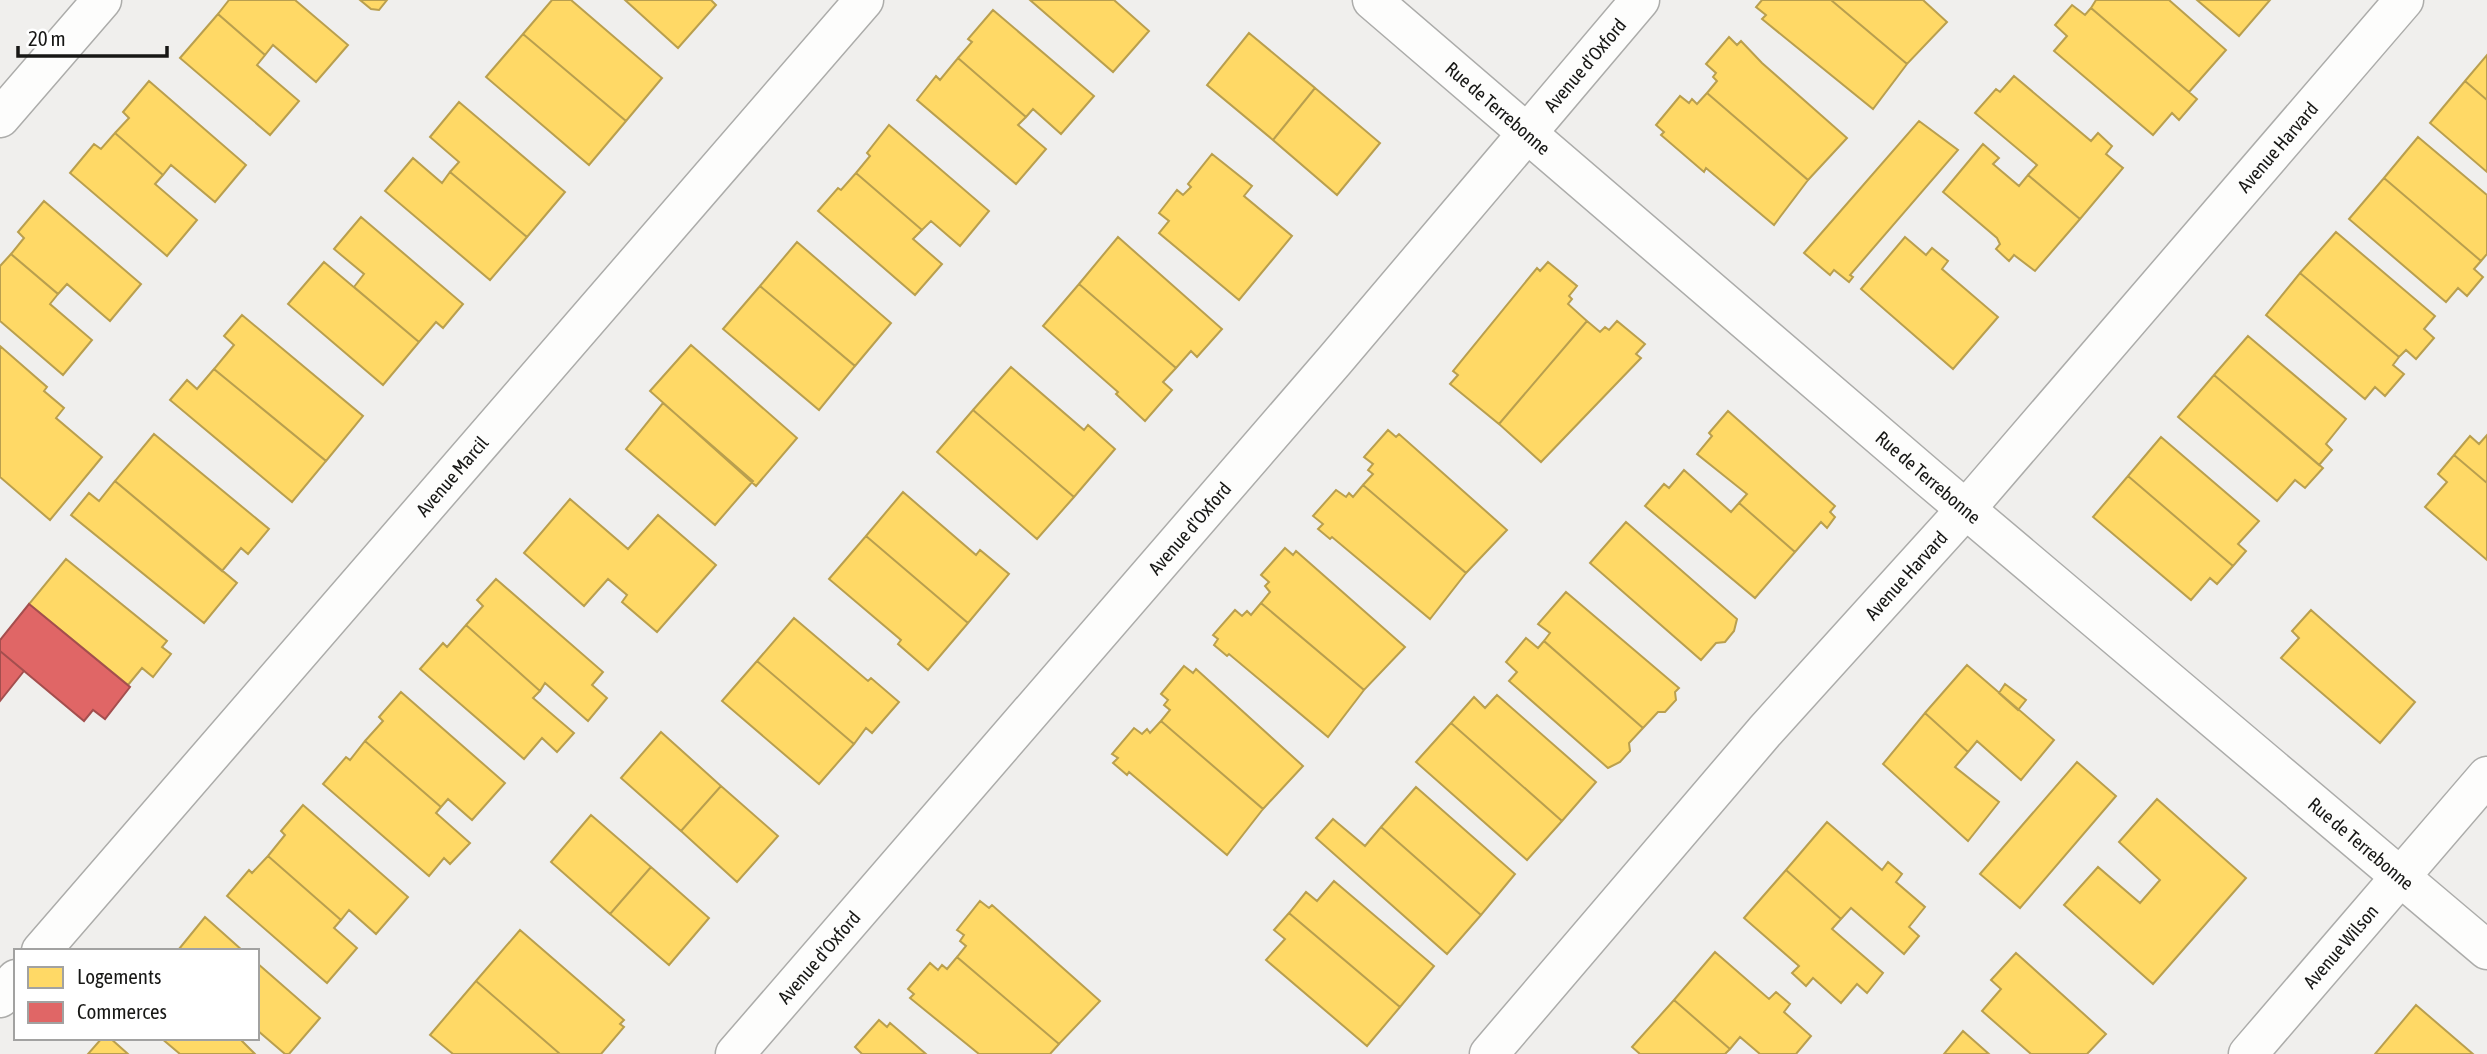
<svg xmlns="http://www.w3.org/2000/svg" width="2487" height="1054" font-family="'Asap Condensed',sans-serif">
<rect width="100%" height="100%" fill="#f0efed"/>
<path fill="#ffd966" stroke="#b99f4e" stroke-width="2" d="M 229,0 L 295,0 L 348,45 L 316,82 L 273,45 L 265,55 L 218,14 Z
M 360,0 L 387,0 L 379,10 L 371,9 Z
M 552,0 L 571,0 L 662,78 L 626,121 L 523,34 Z
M 625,0 L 711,0 L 716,5 L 678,48 Z
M 1030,0 L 1114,0 L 1149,31 L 1113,72 Z
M 1762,0 L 1831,0 L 1907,64 L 1873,109 L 1762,19 L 1766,15 L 1756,7 Z
M 1831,0 L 1923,0 L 1947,22 L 1907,64 Z
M 2169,0 L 2226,50 L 2189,92 L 2091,8 L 2096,0 Z
M 2197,0 L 2270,0 L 2239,36 Z
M 2072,5 L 2085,15 L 2091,8 L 2197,99 L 2179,120 L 2172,113 L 2153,135 L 2054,51 L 2067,36 L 2055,25 Z
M 993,10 L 1094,96 L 1061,134 L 1033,109 L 1026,117 L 958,58 L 972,42 L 968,39 Z
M 218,14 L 265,55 L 257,65 L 299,101 L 270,135 L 180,58 Z
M 1249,33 L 1315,88 L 1273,140 L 1207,85 Z
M 523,34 L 626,121 L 589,165 L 486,77 Z
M 1729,37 L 1737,45 L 1741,41 L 1762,63 L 1847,138 L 1808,180 L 1707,93 L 1717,81 L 1713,77 L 1716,73 L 1706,64 Z
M 2487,55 L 2487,100 L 2465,81 Z
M 958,58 L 1026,117 L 1018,125 L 1046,149 L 1016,184 L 917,100 L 936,76 L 940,80 Z
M 2014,76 L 2091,141 L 2098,133 L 2112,146 L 2106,154 L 2123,168 L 2080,219 L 2028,175 L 2037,165 L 1975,113 L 1996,89 L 2000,92 Z
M 149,81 L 246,165 L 215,202 L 171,165 L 163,175 L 115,133 L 129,118 L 123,112 Z
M 2465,81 L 2487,100 L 2487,172 L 2430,123 Z
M 1315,88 L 1380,143 L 1337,195 L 1273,140 Z
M 1707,93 L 1808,180 L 1774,225 L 1706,168 L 1704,172 L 1661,135 L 1664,132 L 1656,125 L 1680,96 L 1689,103 L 1692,99 L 1697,104 Z
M 459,102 L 565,192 L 527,237 L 450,172 L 459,162 L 430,137 Z
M 1919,121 L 1958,150 L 1850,275 L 1853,277 L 1849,282 L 1834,270 L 1830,275 L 1804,253 Z
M 889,125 L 989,211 L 960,246 L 931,221 L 922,230 L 856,173 L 870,156 L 867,153 Z
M 115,133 L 163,175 L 155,184 L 197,220 L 167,256 L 70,173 L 94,144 L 101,149 Z
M 2418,137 L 2487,195 L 2487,254 L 2481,261 L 2384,178 Z
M 1983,144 L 1999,158 L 1993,164 L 2019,186 L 2028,175 L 2080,219 L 2035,271 L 2014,255 L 2009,261 L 1996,249 L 2000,244 L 1997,238 L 1943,192 Z
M 1212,154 L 1252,186 L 1244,196 L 1292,236 L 1239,300 L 1159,233 L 1169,221 L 1159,213 L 1177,190 L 1183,195 L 1191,187 L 1188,184 Z
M 413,158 L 442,183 L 450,172 L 527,237 L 490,280 L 385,191 Z
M 856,173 L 922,230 L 913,239 L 942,264 L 915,295 L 818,211 L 838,188 L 841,190 Z
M 2384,178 L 2481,261 L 2474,269 L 2483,277 L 2467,296 L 2458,288 L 2446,302 L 2349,219 Z
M 44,201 L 141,284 L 110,321 L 67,284 L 58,294 L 11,254 L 24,238 L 18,232 Z
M 361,217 L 463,304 L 443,328 L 436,322 L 419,342 L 354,287 L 364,274 L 334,249 Z
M 2336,232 L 2435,316 L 2424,329 L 2434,338 L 2416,359 L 2406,350 L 2399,357 L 2300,273 Z
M 1118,237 L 1222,329 L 1197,357 L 1191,351 L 1176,368 L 1079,284 Z
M 1905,237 L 1926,255 L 1932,248 L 1948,261 L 1942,269 L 1998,317 L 1953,369 L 1861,289 Z
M 797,242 L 891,323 L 855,366 L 760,286 Z
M 11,254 L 58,294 L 50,304 L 92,340 L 63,375 L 0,321 L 0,266 Z
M 324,262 L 419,342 L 383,385 L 288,304 Z
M 1548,262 L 1577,286 L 1569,296 L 1572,299 L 1568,304 L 1587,321 L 1499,424 L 1450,384 L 1458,375 L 1453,371 L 1537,268 L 1540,271 Z
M 2300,273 L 2399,357 L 2393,365 L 2404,374 L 2385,396 L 2375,387 L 2365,399 L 2266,315 Z
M 1079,284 L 1176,368 L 1163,382 L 1172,390 L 1145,421 L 1116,394 L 1118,392 L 1043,326 Z
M 760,286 L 855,366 L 819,410 L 723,329 Z
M 242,315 L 363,416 L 326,461 L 214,369 L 234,345 L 224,336 Z
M 1587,321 L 1600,332 L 1605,327 L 1609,330 L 1617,321 L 1645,344 L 1636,354 L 1641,358 L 1541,462 L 1499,424 Z
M 2248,336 L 2346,419 L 2326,444 L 2332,450 L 2319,465 L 2214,375 Z
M 691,345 L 797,438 L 756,486 L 650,391 Z
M 0,346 L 47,387 L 44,391 L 64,408 L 56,418 L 102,457 L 50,520 L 0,477 Z
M 1011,367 L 1084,430 L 1088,425 L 1115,449 L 1074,497 L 973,410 Z
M 214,369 L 326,461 L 292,502 L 170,400 L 187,380 L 197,389 Z
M 2214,375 L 2323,468 L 2305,488 L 2295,480 L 2277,501 L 2178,417 Z
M 663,403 L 753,481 L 715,525 L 626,449 Z
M 973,410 L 1074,497 L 1037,539 L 937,452 Z
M 1728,411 L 1835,506 L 1830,512 L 1835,517 L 1827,528 L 1821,522 L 1795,552 L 1739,503 L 1747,494 L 1697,454 L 1712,436 L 1709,433 Z
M 1388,430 L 1396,437 L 1399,434 L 1507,530 L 1466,573 L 1363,485 L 1373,474 L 1368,470 L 1373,464 L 1364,457 Z
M 154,434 L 269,529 L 248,554 L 241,548 L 222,571 L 115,481 Z
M 2487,435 L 2487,483 L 2454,455 L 2470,436 L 2479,444 Z
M 2161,437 L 2259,521 L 2238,544 L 2246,551 L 2233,566 L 2128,476 Z
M 2454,455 L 2487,483 L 2487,560 L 2425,507 L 2447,482 L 2438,474 Z
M 1684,470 L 1731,512 L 1739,503 L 1795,552 L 1755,598 L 1645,506 L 1664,484 L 1669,488 Z
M 2128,476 L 2233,566 L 2217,584 L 2210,578 L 2191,600 L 2093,517 Z
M 115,481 L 237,583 L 204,623 L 71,515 L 89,493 L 99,501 Z
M 1363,485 L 1466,573 L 1430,619 L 1332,537 L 1330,539 L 1318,529 L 1323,524 L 1313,516 L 1336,490 L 1346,497 L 1349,493 L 1353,497 Z
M 903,492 L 976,555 L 980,550 L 1009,574 L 968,623 L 866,536 Z
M 570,499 L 628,549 L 658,515 L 716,565 L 657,632 L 622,602 L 627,595 L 608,579 L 584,606 L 524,553 Z
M 1626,522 L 1737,619 L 1734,631 L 1725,642 L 1716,643 L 1701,660 L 1590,563 Z
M 866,536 L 968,623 L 928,670 L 898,644 L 901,640 L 829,579 Z
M 1285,548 L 1293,555 L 1296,551 L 1405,647 L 1364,690 L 1261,603 L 1270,592 L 1265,586 L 1269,582 L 1261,575 Z
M 66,559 L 167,641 L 162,647 L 171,654 L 153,677 L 142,668 L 128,685 L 29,604 Z
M 496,579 L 603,672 L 592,685 L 607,698 L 588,721 L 545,683 L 540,691 L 466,625 L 483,606 L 477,600 Z
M 1566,592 L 1679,688 L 1675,692 L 1676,700 L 1665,712 L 1658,712 L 1643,728 L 1544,641 L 1550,633 L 1538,624 Z
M 1261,603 L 1364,690 L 1328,737 L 1229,654 L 1227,656 L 1214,645 L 1218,639 L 1213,635 L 1235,610 L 1242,616 L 1247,611 L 1251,615 Z
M 2311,610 L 2415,702 L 2380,743 L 2281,658 L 2299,638 L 2292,631 Z
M 794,618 L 868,681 L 871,678 L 899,702 L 872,733 L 866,728 L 854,744 L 757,661 Z
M 466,625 L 540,691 L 533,698 L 574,733 L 557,752 L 542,738 L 524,759 L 420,669 L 443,643 L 447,647 Z
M 1526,638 L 1538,648 L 1544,641 L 1643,728 L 1629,743 L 1630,751 L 1620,762 L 1608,768 L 1509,681 L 1517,672 L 1506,662 Z
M 757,661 L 854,744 L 819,784 L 722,701 Z
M 1967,665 L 2054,740 L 2021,780 L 1977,741 L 1968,752 L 1925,713 Z
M 1184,666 L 1193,673 L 1196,669 L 1303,766 L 1263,809 L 1161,721 L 1170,710 L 1164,705 L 1168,700 L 1161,694 Z
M 2005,684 L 2026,700 L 2018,710 L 1999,693 Z
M 401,692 L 505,783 L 472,820 L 448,799 L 441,807 L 365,741 L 383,721 L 379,717 Z
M 1497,695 L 1596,782 L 1562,821 L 1451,723 L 1474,697 L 1485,708 Z
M 1925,713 L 1968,752 L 1955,767 L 1999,802 L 1968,841 L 1883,764 Z
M 1161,721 L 1263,809 L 1227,855 L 1129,772 L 1127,775 L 1113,763 L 1118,758 L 1112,754 L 1134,728 L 1142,734 L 1147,729 L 1150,733 Z
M 1451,723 L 1562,821 L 1527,860 L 1416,762 Z
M 661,732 L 721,786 L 681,831 L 621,778 Z
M 365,741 L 441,807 L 436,813 L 470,843 L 450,864 L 444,858 L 429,876 L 323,784 L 346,757 L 350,760 Z
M 2077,762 L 2116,796 L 2020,908 L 1980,874 Z
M 721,786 L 778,836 L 737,882 L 681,831 Z
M 1416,787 L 1515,874 L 1481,915 L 1381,827 Z
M 2157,799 L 2246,878 L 2153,984 L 2064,905 L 2098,867 L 2140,903 L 2160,880 L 2119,842 Z
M 303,805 L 408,897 L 376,934 L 349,910 L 341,920 L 268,856 L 285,835 L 281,831 Z
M 591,815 L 651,867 L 610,914 L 551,862 Z
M 1333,819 L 1365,846 L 1381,827 L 1481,915 L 1447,954 L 1316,838 Z
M 1827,822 L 1882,870 L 1888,862 L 1902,874 L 1896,882 L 1925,907 L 1909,927 L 1919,936 L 1904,954 L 1851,908 L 1841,919 L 1786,870 Z
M 268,856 L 341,920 L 334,928 L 357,948 L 327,983 L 227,896 L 249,870 L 252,873 Z
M 651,867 L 709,918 L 669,965 L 610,914 Z
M 1786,870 L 1841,919 L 1832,929 L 1883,973 L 1867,993 L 1857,984 L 1841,1003 L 1813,978 L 1806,986 L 1792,973 L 1799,966 L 1744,918 Z
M 1334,881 L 1434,966 L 1400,1007 L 1289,913 L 1306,892 L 1317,901 Z
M 980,901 L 989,908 L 992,905 L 1100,1001 L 1059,1044 L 957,957 L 966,946 L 960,941 L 964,935 L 957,930 Z
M 1289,913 L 1400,1007 L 1367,1046 L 1266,960 L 1285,939 L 1274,930 Z
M 205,917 L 243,951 L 181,951 L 179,949 Z
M 520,930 L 624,1020 L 620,1024 L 624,1027 L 601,1054 L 560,1054 L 476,981 Z
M 1715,952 L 1769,999 L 1776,992 L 1790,1004 L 1784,1012 L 1811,1036 L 1796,1054 L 1760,1054 L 1740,1037 L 1730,1049 L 1674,1000 Z
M 2016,953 L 2106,1034 L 2087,1054 L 2031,1054 L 1982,1011 L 2001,989 L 1991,980 Z
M 957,957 L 1059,1044 L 1050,1054 L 979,1054 L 910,998 L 914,994 L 908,989 L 930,963 L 938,970 L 942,965 L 947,969 Z
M 257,963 L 320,1018 L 289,1054 L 285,1054 L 257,1030 Z
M 476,981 L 560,1054 L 453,1054 L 430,1035 Z
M 1674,1000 L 1730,1049 L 1725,1054 L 1640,1054 L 1632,1047 Z
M 2416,1005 L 2473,1054 L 2375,1054 Z
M 879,1020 L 887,1027 L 890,1023 L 926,1054 L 862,1054 L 855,1047 Z
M 1963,1031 L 1989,1054 L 1944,1054 Z
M 102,1038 L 110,1038 L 128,1054 L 88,1054 Z
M 161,1038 L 239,1038 L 255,1054 L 180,1054 Z"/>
<path fill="#e06666" stroke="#a44e4e" stroke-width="2" d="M 29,604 L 130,687 L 105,719 L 93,710 L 84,721 L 0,651 L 0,640 Z
M 0,651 L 24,671 L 0,701 Z"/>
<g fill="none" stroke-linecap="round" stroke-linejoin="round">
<defs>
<g id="street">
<path id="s1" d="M 1372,0 L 1930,479 L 2487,950"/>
<path d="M 0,118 L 102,0"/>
<path id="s2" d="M 41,951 L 864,0"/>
<path d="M 0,998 L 16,979"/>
<path id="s3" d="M 735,1054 L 1335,360 L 1640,0"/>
<path id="s4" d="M 1489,1054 L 1765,731 L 1966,509 L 2404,0"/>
<path id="s5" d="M 2248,1054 L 2487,776"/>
</g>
</defs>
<use href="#street" stroke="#acacaa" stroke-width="41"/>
<use href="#street" stroke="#fdfdfc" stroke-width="38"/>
</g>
<g text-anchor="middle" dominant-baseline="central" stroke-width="7" stroke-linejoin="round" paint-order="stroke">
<g font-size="19" fill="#171715" stroke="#fff">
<text stroke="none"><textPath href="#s3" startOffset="1304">Avenue d'Oxford</textPath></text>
<text stroke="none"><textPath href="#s1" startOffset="166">Rue de Terrebonne</textPath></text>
<text stroke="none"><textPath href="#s4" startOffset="1202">Avenue Harvard</textPath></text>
<text stroke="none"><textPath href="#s2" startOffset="628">Avenue Marcil</textPath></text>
<text stroke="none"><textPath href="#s1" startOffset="733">Rue de Terrebonne</textPath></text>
<text stroke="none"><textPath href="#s3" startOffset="695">Avenue d'Oxford</textPath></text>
<text stroke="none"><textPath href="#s4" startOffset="635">Avenue Harvard</textPath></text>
<text stroke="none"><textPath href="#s1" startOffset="1300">Rue de Terrebonne</textPath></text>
<text stroke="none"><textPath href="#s5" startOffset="142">Avenue Wilson</textPath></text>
<text stroke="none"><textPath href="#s3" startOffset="128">Avenue d'Oxford</textPath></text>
</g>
</g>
<rect x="14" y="949" width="245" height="91" fill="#ffffff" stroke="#a2a2a1" stroke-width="2"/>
<rect x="28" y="967" width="35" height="21" fill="#ffd966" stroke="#a2a2a1" stroke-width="2"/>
<text x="77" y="984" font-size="21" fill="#171715">Logements</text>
<rect x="28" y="1002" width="35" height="21" fill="#e06666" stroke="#a2a2a1" stroke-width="2"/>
<text x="77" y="1019" font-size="21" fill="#171715">Commerces</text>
<path d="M18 46v10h149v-10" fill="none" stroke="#171715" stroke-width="3.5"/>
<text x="28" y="46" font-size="21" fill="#171715" stroke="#ffffff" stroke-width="5" paint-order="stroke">20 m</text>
</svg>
